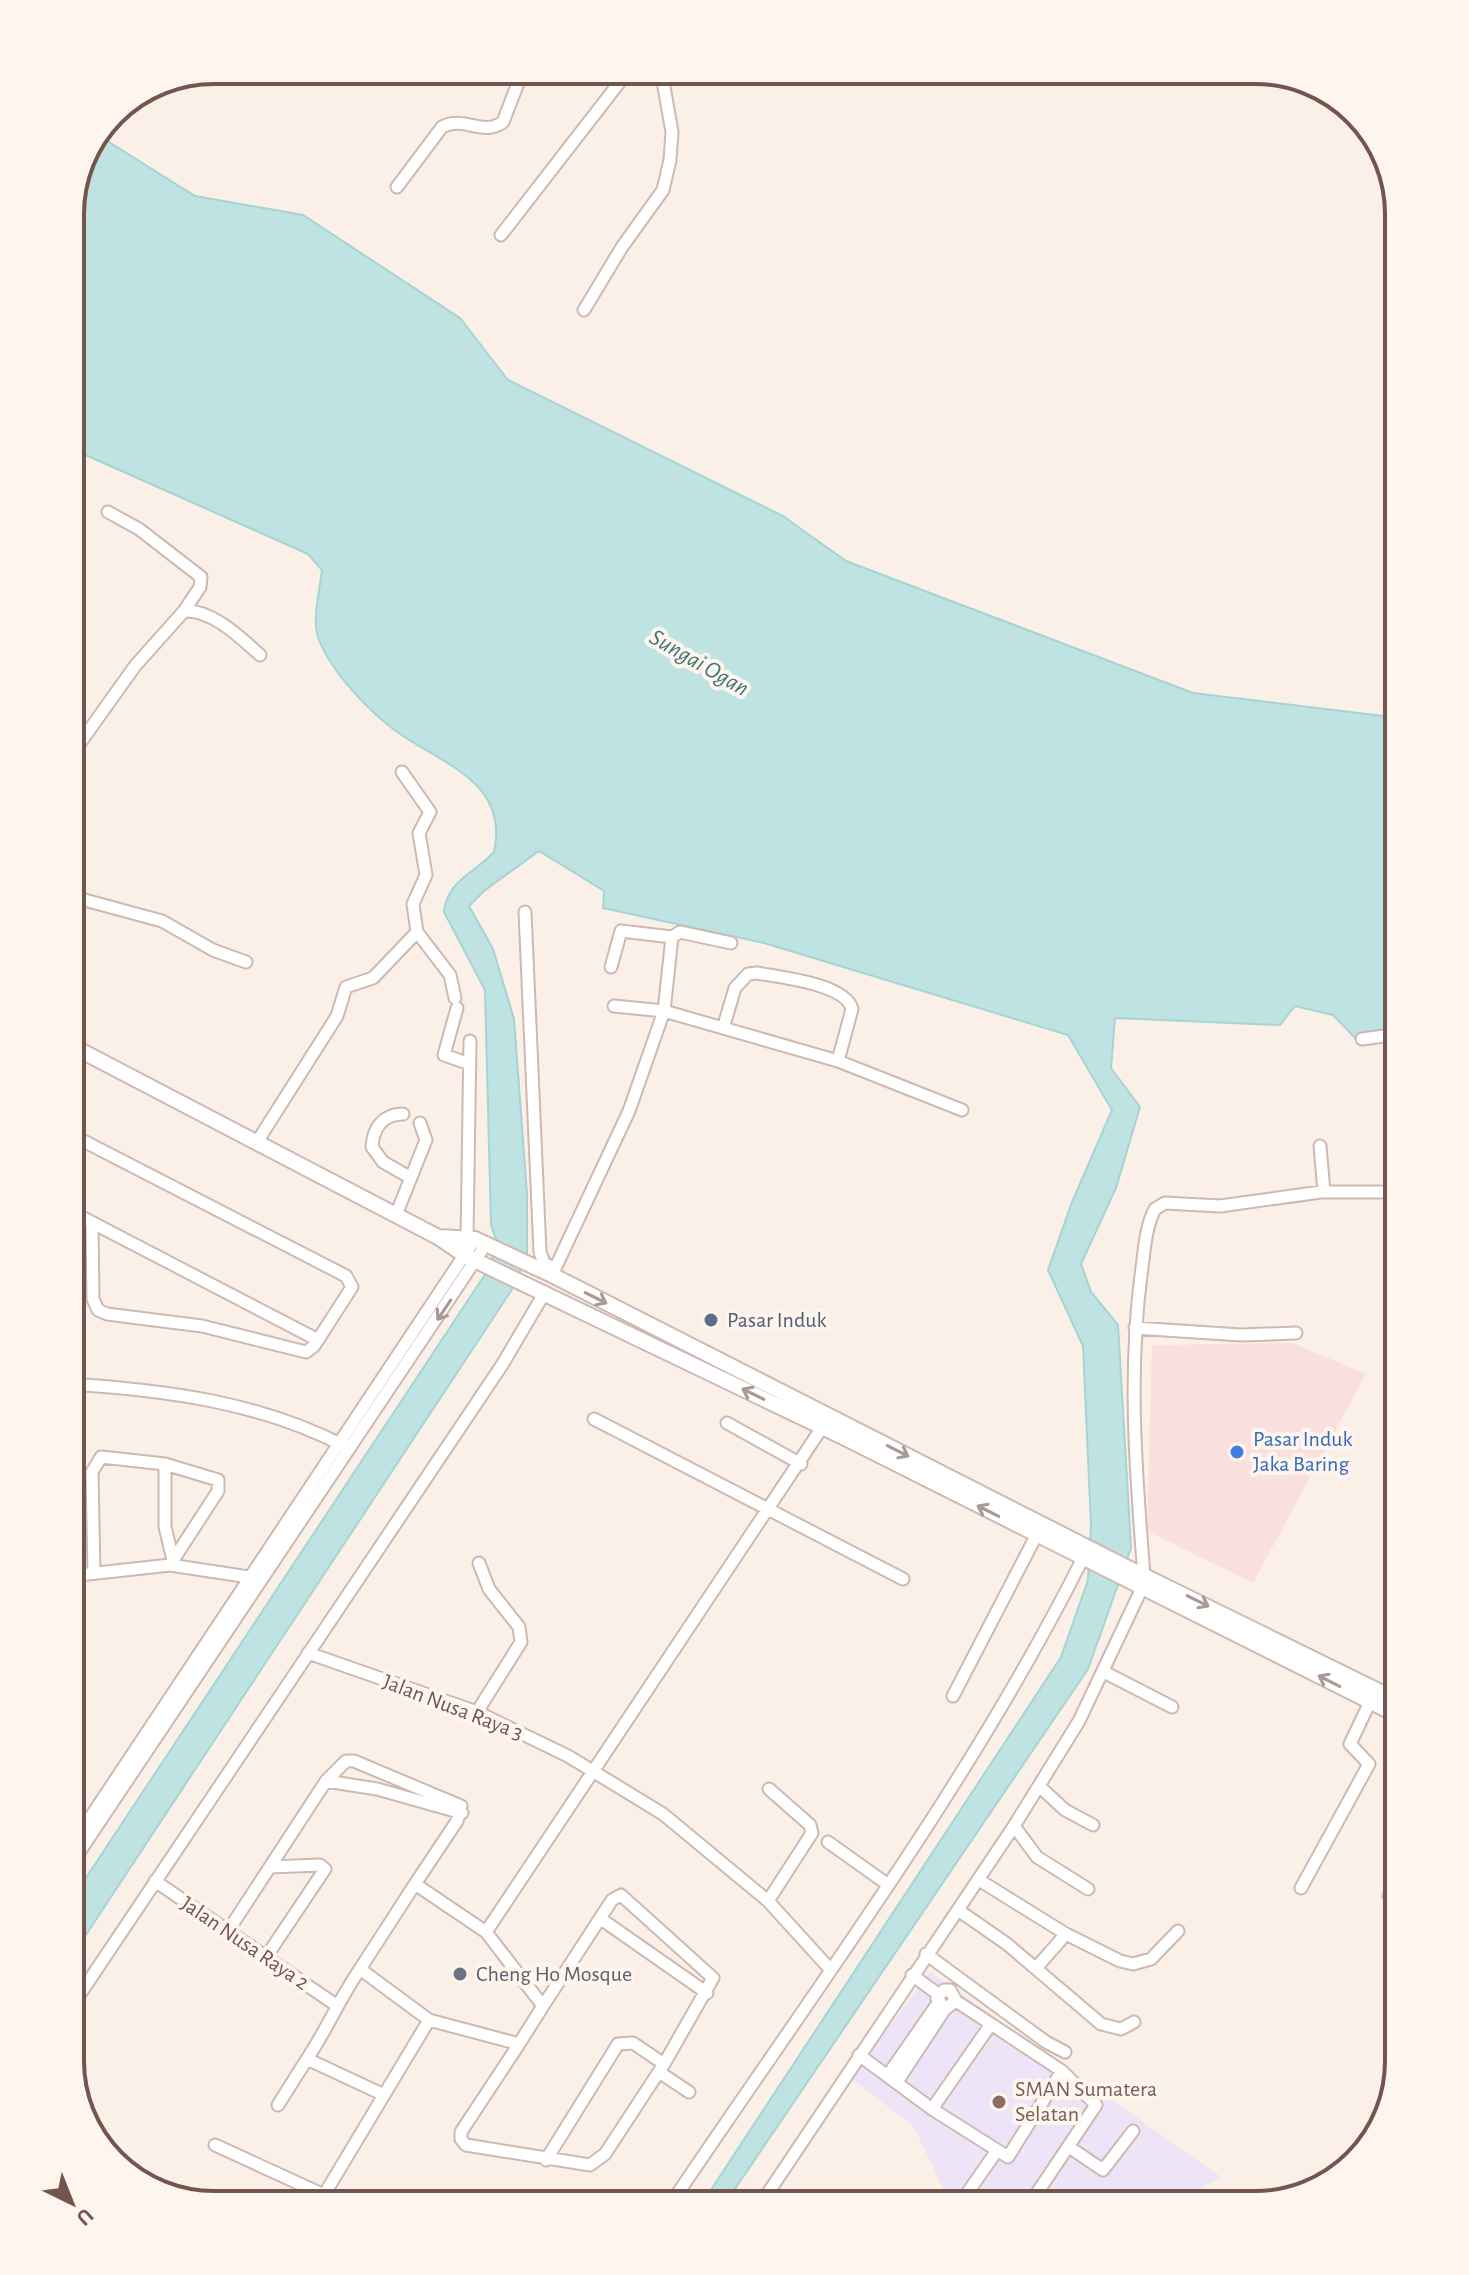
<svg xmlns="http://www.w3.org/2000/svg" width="1469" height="2275" font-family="'Alegreya Sans',sans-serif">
<rect width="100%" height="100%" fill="#fbf0e8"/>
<path fill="#fae0dd" d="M 1293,1343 L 1366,1374 L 1253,1583 L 1147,1531 L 1152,1345 Z"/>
<path fill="#ede4f7" d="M 930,1972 L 1221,2177 L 1170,2205 L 951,2205 L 914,2127 L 851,2078 Z"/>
<path fill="#bee3e2" stroke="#a5d4d3" stroke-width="2" d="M 101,137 L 195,196 L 303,215 L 460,318 L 508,380 L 783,516 L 846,561 L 1193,693 L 1399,718 L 1399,1029 L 1356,1039 L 1333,1015 L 1295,1006 L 1280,1025 L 1115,1018 L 1111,1068 L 1140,1107 L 1116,1188 L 1081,1264 L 1091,1292 L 1118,1325 L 1131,1548 L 1088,1669 L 724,2205 L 701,2205 L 1061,1657 L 1088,1580 L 1091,1525 L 1083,1346 L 1048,1270 L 1072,1202 L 1112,1110 L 1068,1035 L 764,943 L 603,908 L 604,891 L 539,851 L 484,891 L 469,906 L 493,949 L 514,1019 L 527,1194 L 527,1256 L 511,1291 L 70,1959 L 70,1902 L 484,1276 L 498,1246 L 491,1224 L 485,990 L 444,912 C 447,880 475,873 494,852 C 509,783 445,765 400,734 C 371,714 329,670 318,637 C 312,619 320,589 322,570 L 308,554 L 70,448 L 70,205 Z"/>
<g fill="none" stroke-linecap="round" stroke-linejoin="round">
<defs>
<path id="minor" d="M 397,187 L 442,127 C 463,115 483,137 503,122 L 523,70
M 501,235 L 629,70
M 584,310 L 622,247 L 663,190 L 670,160 L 672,132 L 661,70
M 108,512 L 139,529 L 201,577 L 200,587 L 184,611
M 70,757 L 135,666 L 184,611 C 212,609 241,638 260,655
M 402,772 L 430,812 L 419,833 L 426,875 L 413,904 L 417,932
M 70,896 L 162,921 L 213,950 L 246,962
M 525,912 L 540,1252 L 544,1263 L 555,1269
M 611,967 L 621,931 L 672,937 L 680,932 L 731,943
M 614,1006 L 664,1011 L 672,937
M 457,1008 L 444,1055 L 470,1064
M 724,1025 L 735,988 L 748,974 L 757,973 C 780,977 846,984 852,1009 L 838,1061
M 1362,1039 L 1399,1034
M 403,1114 C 383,1114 373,1128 372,1147 L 383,1162 L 411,1178
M 70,1134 L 346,1276 L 352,1287 L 314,1346 L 306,1352 L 202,1326 L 107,1314 L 98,1310 L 93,1299 L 92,1223
M 257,1142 L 337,1016 L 346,987 L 373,978 L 417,932 L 450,975 L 455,998
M 1320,1146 L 1324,1192
M 70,1211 L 318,1340
M 396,1215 L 426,1140 L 420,1123
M 467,1238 L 470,1041
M 552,1275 L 629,1111 L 664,1011 L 838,1061 L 962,1110
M 1135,1328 L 1241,1335 L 1296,1333
M 70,1384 C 164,1390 260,1402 344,1446
M 594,1419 L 903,1579
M 727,1423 L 801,1464
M 165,1464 L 165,1527 L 173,1560
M 94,1571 L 92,1472 L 101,1457 L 165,1464 L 218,1480 L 218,1491 L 170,1565
M 70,1576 L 170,1565 L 256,1578
M 308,1653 L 477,1712 L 568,1756 L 663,1814 L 768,1901 L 829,1968
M 1104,1672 L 1172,1707
M 953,1696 L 1036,1536
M 477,1712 L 521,1642 L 519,1627 L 489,1589 L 479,1563
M 326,1781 L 377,1789 L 462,1813
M 1039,1786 L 1065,1810 L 1093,1825
M 1014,1826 L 1037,1857 L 1088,1889
M 828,1842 L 887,1884
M 70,1848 L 475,1239
M 70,1866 L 486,1244
M 979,1880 L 1066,1934 L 1036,1968
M 155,1881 L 336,2005
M 1301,1888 L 1369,1764 L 1350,1744 L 1370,1702
M 1389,1896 L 1399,1878
M 768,1901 L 812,1833 L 810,1825 L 769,1789
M 958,1910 L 1007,1944 L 1101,2024 L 1121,2029 L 1134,2022
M 601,1919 L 707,1993
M 228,1931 L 326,1781 L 346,1761 L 354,1761 L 461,1806 L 457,1821 L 415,1884
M 1066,1934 L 1120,1961 L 1133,1964 L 1151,1959 L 1178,1931
M 926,1954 L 1046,2042 L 1065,2052
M 266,1957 L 325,1869 L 320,1865 L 270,1867
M 360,1969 C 340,1998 327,2029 307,2059 L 382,2094
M 912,1975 L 938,1994
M 70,2009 L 502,1365 L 545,1292
M 429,2020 L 360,1969 L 415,1884 L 486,1932
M 991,2024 L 1062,2071 L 1096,2105 L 1029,2205
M 519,2044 L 461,2132 L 461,2139 L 466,2145 L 590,2165 L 605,2154 L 664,2064 L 713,1978 L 621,1895 L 612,1900 L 543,2006
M 859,2055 L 932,2109 L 991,2024 L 956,2001 L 950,1990 L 944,1990 L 937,1998 L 945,2009 L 956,2001
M 659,2072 L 689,2092
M 888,2075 L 938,2003
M 897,2082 L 945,2009
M 278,2105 L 307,2059
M 932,2109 L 1008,2157 L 1062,2071
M 215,2145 L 324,2195 L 361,2205
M 1069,2147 L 1103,2170 L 1133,2131
M 546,2160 L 618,2044 L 633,2043 L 664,2064
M 318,2205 L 429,2020 L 519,2044 L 543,2006 L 486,1932 L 825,1423
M 670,2205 C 811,1995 969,1785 1082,1560
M 760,2205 L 1014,1826 L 1079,1721 L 1142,1588 L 1144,1576 C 1136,1475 1128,1376 1141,1275 C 1144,1255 1145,1227 1155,1209 L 1165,1203 L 1220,1206 L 1321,1192 L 1399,1192
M 959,2205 L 996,2152"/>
<path id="tertiary" d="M 70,1045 L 438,1237 L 466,1256 L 847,1439 L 1399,1716
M 439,1237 L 475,1239 L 552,1275 L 1128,1568 L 1399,1701"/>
</defs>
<use href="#minor" stroke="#ceb9b2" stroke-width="15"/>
<use href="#tertiary" stroke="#ceb9b2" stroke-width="18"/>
<use href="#minor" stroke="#fff" stroke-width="11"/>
<use href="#tertiary" stroke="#fff" stroke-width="14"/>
</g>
<defs><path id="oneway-shaft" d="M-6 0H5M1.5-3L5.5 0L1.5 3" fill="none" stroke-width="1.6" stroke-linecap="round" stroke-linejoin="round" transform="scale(2)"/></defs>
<g stroke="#ab9995">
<use href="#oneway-shaft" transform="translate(596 1298) rotate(27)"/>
<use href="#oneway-shaft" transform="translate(444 1310) rotate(124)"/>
<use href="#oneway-shaft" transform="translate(753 1394) rotate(-154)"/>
<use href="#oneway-shaft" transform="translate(898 1451) rotate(27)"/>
<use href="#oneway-shaft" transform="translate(988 1511) rotate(-153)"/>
<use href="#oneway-shaft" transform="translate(1198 1601) rotate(26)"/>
<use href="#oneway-shaft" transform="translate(1329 1681) rotate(-153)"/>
</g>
<circle fill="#5c6f8a" stroke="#fef5ee" stroke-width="3" cx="711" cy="1320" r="8"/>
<circle fill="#3f7fe0" stroke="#fef5ee" stroke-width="3" cx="1237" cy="1452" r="8"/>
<circle fill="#6b7280" stroke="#fef5ee" stroke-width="3" cx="460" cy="1974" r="8"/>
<circle fill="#8d6e63" stroke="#fef5ee" stroke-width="3" cx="999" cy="2102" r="8"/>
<g text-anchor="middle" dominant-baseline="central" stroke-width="8" stroke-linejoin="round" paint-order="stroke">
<g font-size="22" fill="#4e5e75" stroke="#fef5ee" text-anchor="start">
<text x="727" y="1320">Pasar Induk</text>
</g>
<g font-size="22" fill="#366cbe" stroke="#fef5ee" text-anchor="start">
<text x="1253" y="1439">Pasar Induk<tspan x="1253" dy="25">Jaka Baring</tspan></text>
</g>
<g font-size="22" fill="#73554e" stroke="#fef5ee">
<text transform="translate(453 1707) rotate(21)">Jalan Nusa Raya 3</text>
<text transform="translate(245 1943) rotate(34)">Jalan Nusa Raya 2</text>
</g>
<g font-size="22" fill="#5b616d" stroke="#fef5ee" text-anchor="start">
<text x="476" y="1974">Cheng Ho Mosque</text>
</g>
<g font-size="22" fill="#785e54" stroke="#fef5ee" text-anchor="start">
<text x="1015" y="2089">SMAN Sumatera<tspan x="1015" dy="25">Selatan</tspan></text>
</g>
<g font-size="24" font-style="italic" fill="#427676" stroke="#fef5ee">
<text transform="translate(699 663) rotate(30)">Sungai Ogan</text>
</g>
</g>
<path d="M0 0H1469V2275H0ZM214 84H1255A130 130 0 0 1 1385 214V2061A130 130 0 0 1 1255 2191H214A130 130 0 0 1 84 2061V214A130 130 0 0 1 214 84Z" fill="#fef5ee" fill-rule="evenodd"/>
<path fill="none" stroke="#73554e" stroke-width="4" d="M214 84H1255A130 130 0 0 1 1385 214V2061A130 130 0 0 1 1255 2191H214A130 130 0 0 1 84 2061V214A130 130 0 0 1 214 84Z"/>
<g transform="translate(72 2203) rotate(137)" stroke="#fef5ee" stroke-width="6" paint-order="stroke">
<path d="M0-6L14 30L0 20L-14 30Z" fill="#73554e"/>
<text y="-12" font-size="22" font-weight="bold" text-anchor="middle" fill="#73554e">U</text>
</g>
</svg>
